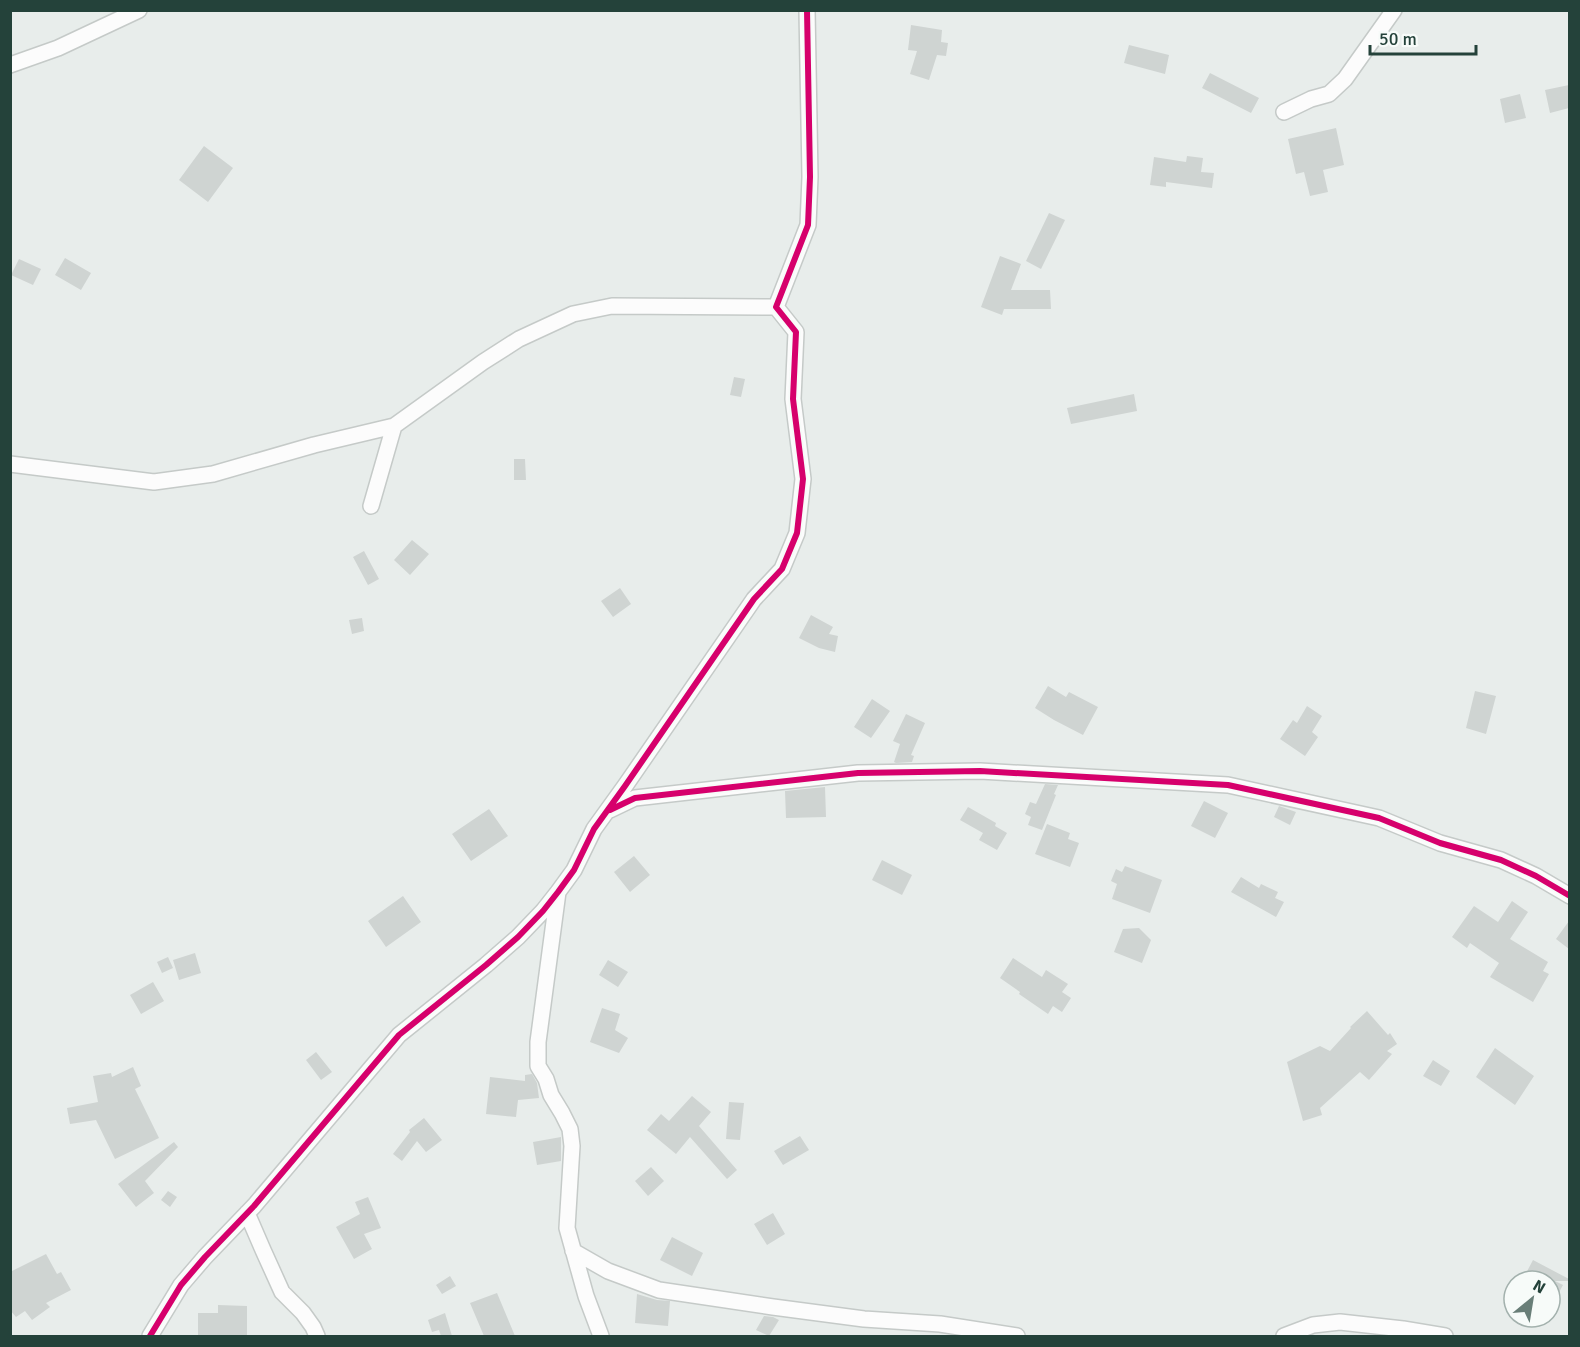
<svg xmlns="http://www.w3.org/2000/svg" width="1580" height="1347" font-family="Signika,sans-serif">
<rect width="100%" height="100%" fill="#e8edeb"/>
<path fill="#cfd4d2" d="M 911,25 L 942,30 L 941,42 L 948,43 L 946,56 L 937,55 L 929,80 L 910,74 L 917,51 L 908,50 Z
M 1129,45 L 1169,55 L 1165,74 L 1124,63 Z
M 1210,73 L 1259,98 L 1251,113 L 1202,88 Z
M 1569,85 L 1569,108 L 1550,113 L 1545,90 Z
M 1520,94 L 1526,118 L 1505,123 L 1500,99 Z
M 1336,128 L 1344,165 L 1323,170 L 1328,192 L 1310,196 L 1304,172 L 1296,174 L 1288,139 Z
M 204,146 L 233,168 L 208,202 L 179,180 Z
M 1187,156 L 1203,158 L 1201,172 L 1214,173 L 1212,188 L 1166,182 L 1166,187 L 1150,185 L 1154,157 L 1186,162 Z
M 1049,213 L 1065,220 L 1041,269 L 1026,261 Z
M 1000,256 L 1021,264 L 1011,290 L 1050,290 L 1051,309 L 1004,309 L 1002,315 L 981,307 Z
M 65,258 L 91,273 L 81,290 L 55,275 Z
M 19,259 L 41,269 L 33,285 L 11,275 Z
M 734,377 L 745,379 L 741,397 L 730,395 Z
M 1134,394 L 1137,411 L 1071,424 L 1067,408 Z
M 514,459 L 525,459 L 526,480 L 514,480 Z
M 412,540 L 429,554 L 410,575 L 394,560 Z
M 364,551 L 379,579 L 368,585 L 353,557 Z
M 620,588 L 631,604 L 613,617 L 601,601 Z
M 811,615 L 833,627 L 829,634 L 838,636 L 835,652 L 819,648 L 799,638 Z
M 362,618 L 364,631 L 352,634 L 349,620 Z
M 1048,686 L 1066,697 L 1069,692 L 1098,707 L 1083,735 L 1054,720 L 1035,708 Z
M 1475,691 L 1496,696 L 1486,734 L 1466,728 Z
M 872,699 L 890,711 L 871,738 L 854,727 Z
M 1307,706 L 1322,716 L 1312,732 L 1318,737 L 1305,756 L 1280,739 L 1293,720 L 1297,723 Z
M 906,714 L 925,723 L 911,755 L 914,756 L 912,762 L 896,763 L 894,762 L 900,744 L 893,741 Z
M 1045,784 L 1058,785 L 1054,794 L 1056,795 L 1042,830 L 1028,825 L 1031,817 L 1025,814 L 1030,802 L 1036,804 Z
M 825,787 L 826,817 L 786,818 L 785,791 Z
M 1204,801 L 1228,813 L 1215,838 L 1191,826 Z
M 1279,806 L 1296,812 L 1290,825 L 1274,817 Z
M 968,807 L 996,823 L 995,826 L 1007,833 L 997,850 L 979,840 L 983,833 L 960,820 Z
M 489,809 L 508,836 L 471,861 L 452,834 Z
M 1047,824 L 1070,833 L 1068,839 L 1079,843 L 1070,867 L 1035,854 Z
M 634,856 L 650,875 L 630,892 L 614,872 Z
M 882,860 L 912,875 L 902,895 L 872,880 Z
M 1125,866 L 1162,880 L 1150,913 L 1112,899 L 1117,884 L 1111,881 L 1116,869 L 1122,872 Z
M 1241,877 L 1259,888 L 1261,884 L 1278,892 L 1275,898 L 1284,902 L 1276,917 L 1231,892 Z
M 403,896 L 421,922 L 386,947 L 368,921 Z
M 1512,901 L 1528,912 L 1510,939 L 1548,962 L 1543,971 L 1549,974 L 1533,1002 L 1490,977 L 1499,963 L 1470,943 L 1467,948 L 1452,937 L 1474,906 L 1498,922 Z
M 1569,921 L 1569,949 L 1556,939 Z
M 1139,928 L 1151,940 L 1142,963 L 1114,952 L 1123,929 Z
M 195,953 L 201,973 L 179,980 L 173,960 Z
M 168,957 L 173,968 L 162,973 L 157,962 Z
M 1013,958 L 1042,977 L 1046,970 L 1068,984 L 1062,992 L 1071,998 L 1062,1012 L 1053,1006 L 1048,1014 L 1019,994 L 1020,992 L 1000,978 Z
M 608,960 L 628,972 L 618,987 L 599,975 Z
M 153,982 L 164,1001 L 141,1014 L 130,995 Z
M 602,1008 L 620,1014 L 615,1030 L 628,1038 L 619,1053 L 590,1042 Z
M 1367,1011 L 1388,1035 L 1390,1033 L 1397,1044 L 1387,1051 L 1392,1054 L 1369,1080 L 1360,1072 L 1320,1108 L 1322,1115 L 1303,1121 L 1287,1062 L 1320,1046 L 1330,1051 L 1351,1028 L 1350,1027 Z
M 1495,1048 L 1534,1076 L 1515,1105 L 1476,1077 Z
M 316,1052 L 332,1072 L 321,1080 L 306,1060 Z
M 1433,1060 L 1450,1071 L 1441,1086 L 1423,1076 Z
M 133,1067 L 141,1086 L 135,1089 L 159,1138 L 115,1159 L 96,1120 L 70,1124 L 67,1108 L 98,1102 L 93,1076 L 111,1073 L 112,1077 Z
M 532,1074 L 537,1083 L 539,1098 L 518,1100 L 516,1117 L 486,1114 L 490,1077 L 525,1081 L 525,1075 Z
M 692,1096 L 711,1112 L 699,1126 L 737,1170 L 727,1179 L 690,1137 L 676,1154 L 647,1130 L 661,1114 L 669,1121 Z
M 729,1102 L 744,1103 L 740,1140 L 726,1139 Z
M 424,1118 L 442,1140 L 426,1152 L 417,1141 L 402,1161 L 393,1154 L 410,1132 L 409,1130 Z
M 800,1136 L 809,1150 L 783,1165 L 774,1151 Z
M 561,1137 L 561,1161 L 537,1165 L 533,1142 Z
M 174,1142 L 178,1147 L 145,1181 L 154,1193 L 136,1207 L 118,1184 Z
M 651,1167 L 664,1181 L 648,1196 L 635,1181 Z
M 168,1191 L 177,1197 L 170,1207 L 161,1200 Z
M 368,1197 L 381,1228 L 364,1234 L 372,1249 L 354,1259 L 336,1227 L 360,1214 L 355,1202 Z
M 773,1213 L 785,1234 L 767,1245 L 754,1224 Z
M 672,1237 L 703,1253 L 692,1276 L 660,1260 Z
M 46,1254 L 57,1274 L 61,1272 L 71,1290 L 46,1303 L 50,1307 L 32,1320 L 25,1311 L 16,1317 L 10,1310 L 10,1272 Z
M 1533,1260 L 1569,1279 L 1569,1281 L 1555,1281 L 1563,1285 L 1550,1309 L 1550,1281 L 1522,1281 Z
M 450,1276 L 456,1286 L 442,1294 L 436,1285 Z
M 497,1293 L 515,1336 L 484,1336 L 470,1303 Z
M 637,1294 L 657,1300 L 670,1301 L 668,1326 L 635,1323 Z
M 218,1305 L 247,1306 L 247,1336 L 198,1336 L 198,1313 L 218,1313 Z
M 445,1313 L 452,1336 L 441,1336 L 439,1330 L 432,1332 L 428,1320 Z
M 764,1316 L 773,1317 L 779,1320 L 769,1336 L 756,1330 Z"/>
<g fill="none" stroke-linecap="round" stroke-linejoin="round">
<defs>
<path id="street" d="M 10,65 L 58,48 L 139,10
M 1284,112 L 1311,99 L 1329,94 L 1345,79 L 1394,10
M 10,464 L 154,482 L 213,474 L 314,445 L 394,426
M 371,506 L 394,426 L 483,362 L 519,339 L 573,314 L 612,306 L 776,307
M 610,810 L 635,798 L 858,773 L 980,771 L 1228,785 L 1379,818 L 1440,843 L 1501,860 L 1536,876 L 1570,896
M 558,892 L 538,1042 L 538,1066 L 546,1079 L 551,1095 L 562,1113 L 570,1129 L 572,1146 L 567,1228 L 586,1296 L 601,1336
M 247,1213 L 263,1250 L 282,1292 L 303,1313 L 313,1327 L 317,1336
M 573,1251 L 608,1271 L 659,1290 L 773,1307 L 864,1319 L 940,1324 L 1017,1336
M 150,1336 L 181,1285 L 205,1257 L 254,1206 L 399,1035 L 486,965 L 518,937 L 543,911 L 558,892 L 574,870 L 594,829 L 625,786 L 754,599 L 782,569 L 797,533 L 803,479 L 793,399 L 796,332 L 776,307 L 808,225 L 810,177 L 807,10
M 1284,1336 L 1313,1325 L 1340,1322 L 1403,1329 L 1445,1336"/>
</defs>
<use href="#street" stroke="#c5cac8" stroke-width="18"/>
<use href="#street" stroke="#fcfcfc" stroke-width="15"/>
<defs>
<path id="cycleway" d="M 610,810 L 635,798 L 858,773 L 980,771 L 1228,785 L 1379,818 L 1440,843 L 1501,860 L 1536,876 L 1570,896
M 150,1336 L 181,1285 L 205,1257 L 254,1206 L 399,1035 L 486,965 L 518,937 L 543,911 L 558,892 L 574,870 L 594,829 L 625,786 L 754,599 L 782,569 L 797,533 L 803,479 L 793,399 L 796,332 L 776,307 L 808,225 L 810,177 L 807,10"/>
</defs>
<use href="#cycleway" stroke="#f7fbf9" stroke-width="10"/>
<use href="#cycleway" stroke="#d6006c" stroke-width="6"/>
</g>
<rect width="1580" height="1347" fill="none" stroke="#24423a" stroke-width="24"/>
<g transform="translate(1532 1299) rotate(30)"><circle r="28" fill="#f7fbf9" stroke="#a3b1ad" stroke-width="1.5"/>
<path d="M0-4.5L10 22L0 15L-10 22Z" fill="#697e78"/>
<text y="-9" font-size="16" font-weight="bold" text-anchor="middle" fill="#24423a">N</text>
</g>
<path d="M1370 45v9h106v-9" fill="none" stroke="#24423a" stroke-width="3"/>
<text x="1379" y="45" font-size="18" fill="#24423a" stroke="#f7fbf9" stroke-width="4.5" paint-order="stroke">50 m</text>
</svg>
